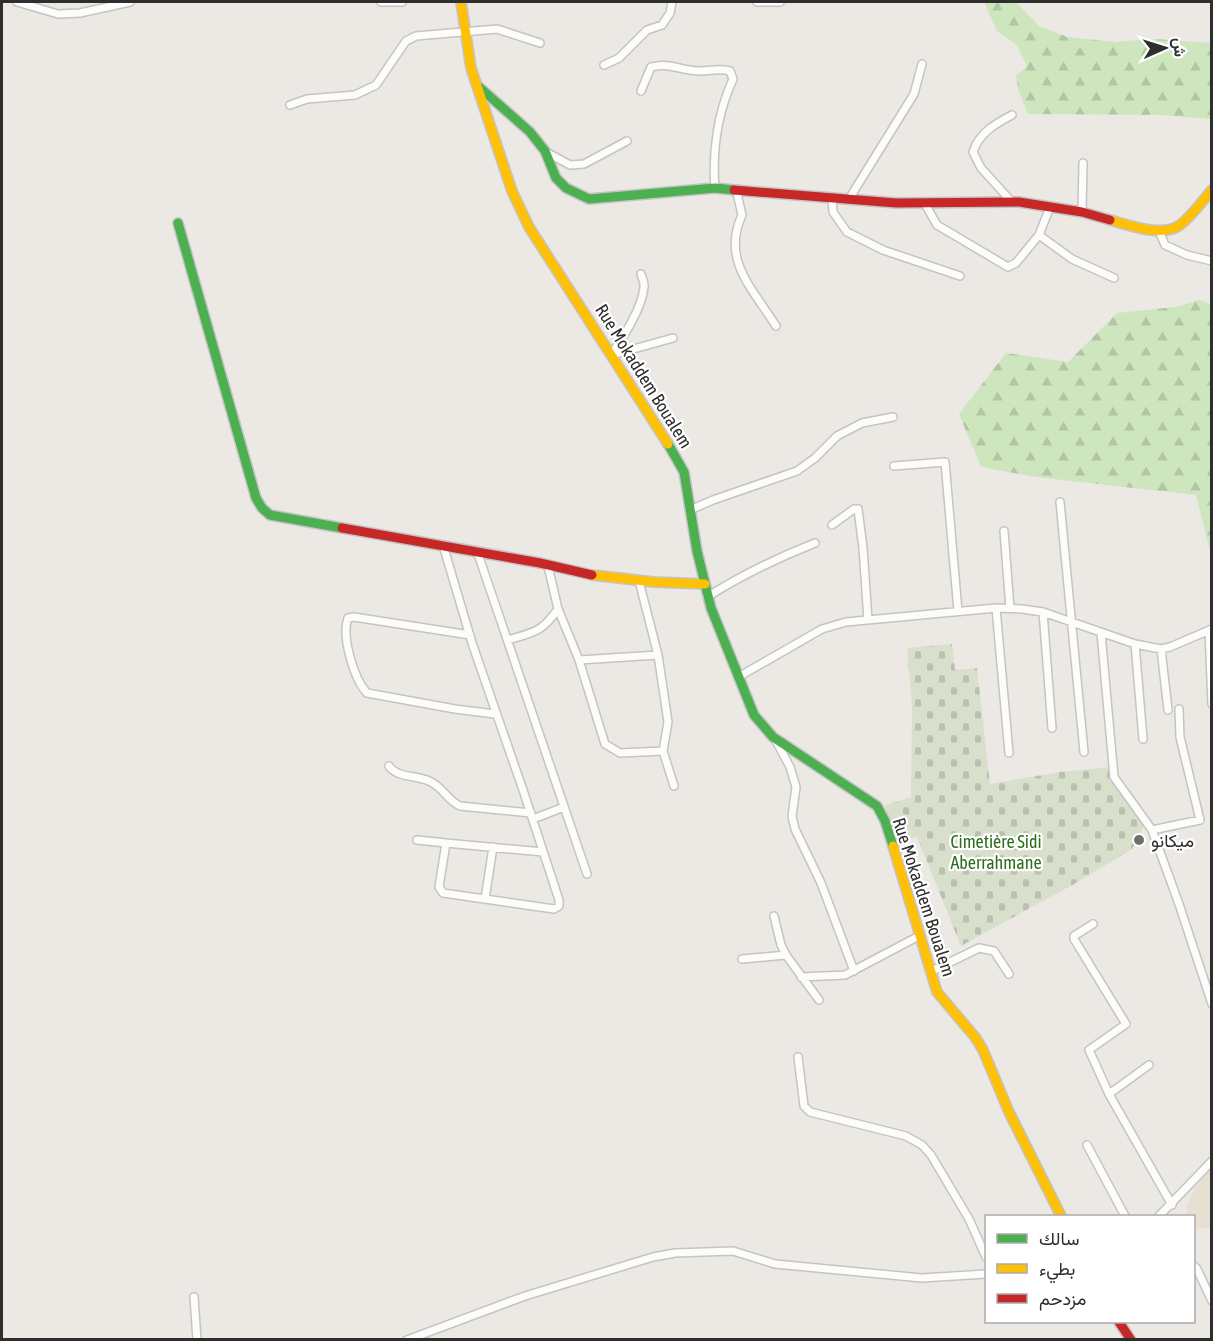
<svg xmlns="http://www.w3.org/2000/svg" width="1213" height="1341" font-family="'Asap Condensed',Vazirmatn,sans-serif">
<defs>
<pattern id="forest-firs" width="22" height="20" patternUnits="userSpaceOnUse" patternTransform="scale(1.5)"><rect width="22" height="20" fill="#cee6be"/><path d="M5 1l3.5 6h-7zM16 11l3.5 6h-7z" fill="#b1c6a4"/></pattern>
<pattern id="cemetery-stones" width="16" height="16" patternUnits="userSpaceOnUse" patternTransform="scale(1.5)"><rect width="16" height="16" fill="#d8e0cc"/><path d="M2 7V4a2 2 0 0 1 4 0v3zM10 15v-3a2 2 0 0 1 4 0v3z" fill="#bac0b0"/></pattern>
</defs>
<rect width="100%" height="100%" fill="#ece8e4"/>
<path fill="#e6e0d3" d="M 1211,1166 L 1211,1228 L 1194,1229 L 1194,1216 L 1187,1216 L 1187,1205 L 1196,1186 Z"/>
<path fill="url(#forest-firs)" d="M 984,2 L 1016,2 L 1039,26 L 1067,37 L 1115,42 L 1155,39 L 1211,43 L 1211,119 L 1161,115 L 1028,114 L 1018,89 L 1016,76 L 1027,66 L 1017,45 L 997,31 Z
M 1200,300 L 1212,305 L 1211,555 L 1196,495 L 1036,477 L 981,467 L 959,414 L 1006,353 L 1068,362 L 1117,313 L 1175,307 Z"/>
<path fill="url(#cemetery-stones)" d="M 952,644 L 955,670 L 977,668 L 990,784 L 1060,772 L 1111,767 L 1113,780 L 1144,826 L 1132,849 L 1076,883 L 961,946 L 917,837 L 893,841 L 885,805 L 911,797 L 912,706 L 907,648 Z"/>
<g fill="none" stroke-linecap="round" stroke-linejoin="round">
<defs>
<path id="street" d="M 17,2 L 58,14 L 80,13 L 130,2
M 381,2 L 402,2
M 757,2 L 780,2
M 604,65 L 619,58 L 647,30 L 662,25 L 670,13 L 672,2
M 641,91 L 651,67 C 671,62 681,71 700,71 C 711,71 719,68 730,71 L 733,79 C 718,112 712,151 715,188
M 290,105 L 307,99 L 355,95 L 376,85 L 406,41 L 416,36 L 497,29 L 540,43
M 1012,115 C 995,124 979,133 973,152 L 981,168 L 1012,202
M 546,152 L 570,165 L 584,164 L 627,141
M 736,189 L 742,215 C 721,260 753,289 776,326
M 832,198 L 833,212 L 847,232 L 883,250 L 960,276
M 849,199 L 914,94 L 922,64
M 924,202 L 937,225 L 1008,267 L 1016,263 L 1039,235 L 1050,207
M 1082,212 L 1083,163
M 1159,231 L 1165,245 L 1187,255 L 1212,261
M 1039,235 L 1072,259 L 1114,278
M 611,355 C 623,337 642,309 644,287 C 645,283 642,278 641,274
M 612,355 L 673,338
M 894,466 L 945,462 L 958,611
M 1060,502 L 1084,752
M 690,510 L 713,500 L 797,471 L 815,458 L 837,436 L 862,423 L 893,417
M 832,525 L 854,509 L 858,509 L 863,548 L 868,620
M 1004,531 L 1010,608
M 477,551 L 587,874
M 548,566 L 558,609 L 579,660 L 605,744 L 620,753 L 663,751 L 674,786
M 639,581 L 658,655 L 668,722 L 663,751
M 707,597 C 742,575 777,558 815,543
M 996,608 L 1009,753
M 1043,612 L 1052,728
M 1209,630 L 1212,704
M 1101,633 L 1114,777 L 1152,830 L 1179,904 L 1212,1004
M 470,635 L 354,617 L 348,618 C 341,636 354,679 367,693 L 455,709 L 495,714
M 508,640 C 534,632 541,633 558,609
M 1135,644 L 1143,739
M 1161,649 L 1168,710
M 579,660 L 658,655
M 740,676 L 822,629 L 846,622 L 996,608 L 1022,609 L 1043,612 L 1135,644 L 1161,649 L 1170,647 L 1212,629
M 775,739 L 790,767 L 796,787 L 792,816 L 795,829 L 821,883 L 854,971
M 389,766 C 397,778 416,775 429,781 C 442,786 447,800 460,806 L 531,813
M 533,819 L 564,807
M 1152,830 L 1200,820 L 1180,737 L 1179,709
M 417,840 L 446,843 L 439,887 L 443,893 L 554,909 L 559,906 L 559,900 L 523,790 L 472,643 L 443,545
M 446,843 L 543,852
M 485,899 L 493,847
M 774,916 L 781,945 L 786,955 L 819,1000
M 1093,924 L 1074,936 L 1074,939 L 1126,1024 L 1089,1050 L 1109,1094 L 1172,1205
M 742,959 L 786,955
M 930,972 L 979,948 L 994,951 L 1009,974
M 801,977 L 845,975 L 919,936
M 798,1057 L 804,1106 L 810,1112 L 906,1136 L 922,1145 L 931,1155 L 969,1219 L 986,1257
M 1109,1094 L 1149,1065
M 1087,1145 L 1125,1216
M 1159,1216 L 1212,1161
M 1194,1266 L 1197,1269 L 1212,1301
M 194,1297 L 197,1340
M 407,1340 L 525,1296 L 653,1257 L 675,1253 L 733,1251 L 775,1264 L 922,1278 L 986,1274"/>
<path id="fast" d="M 479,87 L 530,132 L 545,151 L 556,178 L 566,188 L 589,199 L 715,188 L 734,190
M 178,223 L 256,498 L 262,508 L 270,515 L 342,528
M 668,444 L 684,472 L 697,551 L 711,608 L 754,715 L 773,737 L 877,806 L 885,821 L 893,846"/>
<path id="slow" d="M 461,2 L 471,68 L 512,191 L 529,227 L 668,444
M 1110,220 C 1128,225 1163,238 1180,225 C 1192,216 1202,201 1212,190
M 592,575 L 654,582 L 705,584
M 893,846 L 937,992 L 975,1037 L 983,1050 L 1009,1112 L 1061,1216"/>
<path id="jam" d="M 734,190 L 896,203 L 1019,202 L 1082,212 L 1110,220
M 342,528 L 540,563 L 592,575
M 1119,1322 L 1131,1340"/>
</defs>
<use href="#street" stroke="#c5c4c5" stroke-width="10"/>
<use href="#fast" stroke="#c5c4c5" stroke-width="12"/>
<use href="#slow" stroke="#c5c4c5" stroke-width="12"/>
<use href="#jam" stroke="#c5c4c5" stroke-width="12"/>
<use href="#street" stroke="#fcfcfb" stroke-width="7"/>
<use href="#fast" stroke="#4caf50" stroke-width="9"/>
<use href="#slow" stroke="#ffc107" stroke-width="9"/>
<use href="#jam" stroke="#c62828" stroke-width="9"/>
</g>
<circle fill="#706f6e" stroke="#fff" stroke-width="2" cx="1139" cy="840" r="6"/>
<g text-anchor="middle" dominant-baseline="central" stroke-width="4.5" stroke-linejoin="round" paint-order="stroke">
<g font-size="18" fill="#2e2e2e" stroke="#fff">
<text transform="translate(644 376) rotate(58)">Rue Mokaddem Boualem</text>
<text transform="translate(924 897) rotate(72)">Rue Mokaddem Boualem</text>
</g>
<g font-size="18" fill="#2e2e2e" stroke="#fff" text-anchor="start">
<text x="1151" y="840">ميكانو</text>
</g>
<g font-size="18" fill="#2c6e1b" stroke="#fff">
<text x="996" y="841">Cimetière Sidi<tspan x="996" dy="21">Aberrahmane</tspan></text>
</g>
</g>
<rect width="1213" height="1341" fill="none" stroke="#2e2e2e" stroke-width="6"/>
<rect x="985" y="1215" width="210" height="108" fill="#ffffff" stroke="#ababab" stroke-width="1.5"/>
<rect x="997" y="1234" width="30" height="9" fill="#4caf50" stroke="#ababab" stroke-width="1.5"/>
<text x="1039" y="1245" font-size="18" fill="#2e2e2e">سالك</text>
<rect x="997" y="1264" width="30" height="9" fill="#ffc107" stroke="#ababab" stroke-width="1.5"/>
<text x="1039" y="1275" font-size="18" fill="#2e2e2e">بطيء</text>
<rect x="997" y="1294" width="30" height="9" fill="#c62828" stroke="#ababab" stroke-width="1.5"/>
<text x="1039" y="1305" font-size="18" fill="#2e2e2e">مزدحم</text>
<g transform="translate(1165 48) rotate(87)" stroke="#ffffff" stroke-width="4.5" paint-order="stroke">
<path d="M0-4.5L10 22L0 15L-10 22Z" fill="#2e2e2e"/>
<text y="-9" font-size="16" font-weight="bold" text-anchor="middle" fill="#2e2e2e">ش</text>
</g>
</svg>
